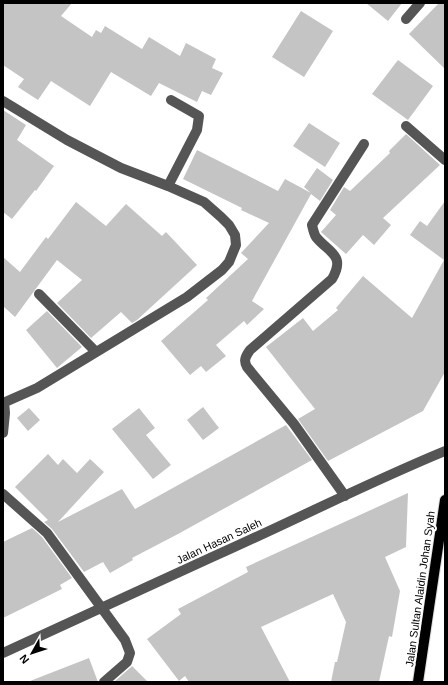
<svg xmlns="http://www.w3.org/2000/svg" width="448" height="685" font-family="Helvetica,sans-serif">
<rect width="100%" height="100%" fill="#fff"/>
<path fill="#c4c4c4" d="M 3,3 L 72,3 L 61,16 L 92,37 L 96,30 L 101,33 L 105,26 L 142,49 L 149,37 L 180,56 L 186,43 L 216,59 L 212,68 L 223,73 L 211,95 L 202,91 L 197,102 L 159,83 L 151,96 L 111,72 L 90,106 L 51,81 L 38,100 L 18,87 L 24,79 L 3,65 Z
M 366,3 L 402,3 L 388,21 Z
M 439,3 L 445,3 L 445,69 L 409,34 Z
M 301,11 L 333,31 L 304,77 L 272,57 Z
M 398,60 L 433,86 L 408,120 L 372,94 Z
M 3,110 L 26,125 L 17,140 L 54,166 L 36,191 L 35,190 L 12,219 L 3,212 Z
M 309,123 L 340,143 L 325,167 L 293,146 Z
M 406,134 L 440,165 L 383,218 L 391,225 L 374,245 L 363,235 L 346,254 L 321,232 L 336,215 L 330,210 L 344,187 L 350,191 L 390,153 L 389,151 Z
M 197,150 L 278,191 L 285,179 L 311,193 L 304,187 L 317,168 L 333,180 L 320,201 L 311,194 L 252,301 L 264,309 L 247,325 L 244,321 L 216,345 L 226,356 L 206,372 L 201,366 L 190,375 L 161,341 L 208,300 L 206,298 L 248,259 L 241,253 L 269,223 L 241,210 L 242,208 L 183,179 Z
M 445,201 L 445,372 L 423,411 L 328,461 L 298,419 L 315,409 L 266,347 L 303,318 L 313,331 L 338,310 L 336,308 L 363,276 L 412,318 L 444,260 L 410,235 L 420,221 L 427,226 Z
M 76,202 L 106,226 L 126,204 L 162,236 L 166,232 L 197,265 L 137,320 L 132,323 L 121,312 L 91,338 L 57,303 L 82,280 L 57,260 L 15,317 L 3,306 L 3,257 L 20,272 L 46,237 L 48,239 Z
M 47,311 L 82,347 L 57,368 L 26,330 Z
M 203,407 L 219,428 L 203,440 L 187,420 Z
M 29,408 L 40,420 L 28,431 L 17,418 Z
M 139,408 L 155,428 L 146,435 L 171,465 L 153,479 L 112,429 Z
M 286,425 L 312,460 L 178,534 L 132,558 L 133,560 L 110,573 L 103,562 L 84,572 L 52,529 L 44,522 L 48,520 L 15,487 L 48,454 L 58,465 L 63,459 L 77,473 L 90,459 L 104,472 L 58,522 L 122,489 L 135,509 Z
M 408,493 L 406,547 L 385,557 L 400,591 L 392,637 L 389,636 L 379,682 L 331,682 L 335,662 L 337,662 L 346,622 L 333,594 L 261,627 L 290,682 L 189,682 L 185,676 L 179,681 L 147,639 L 181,614 L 178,609 L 248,572 L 246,567 Z
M 32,528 L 42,537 L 72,578 L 60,585 L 62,589 L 3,618 L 3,542 Z
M 89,658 L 98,682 L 30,682 L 30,681 Z
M 132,666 L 148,682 L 114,682 L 131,667 Z"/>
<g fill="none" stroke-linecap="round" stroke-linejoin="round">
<defs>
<path id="major" d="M 418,682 L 445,500"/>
</defs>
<use href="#major" stroke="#dbdbdb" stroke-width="12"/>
<path stroke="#555" stroke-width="10" d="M 406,19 L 420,3
M 3,101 L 67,140 L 121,168 L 168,186 L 204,202 L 221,217 L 229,225 L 235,235 L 236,245 L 229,262 L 222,270 L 187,297 L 37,388 L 3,403
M 406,126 L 445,160
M 168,186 L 197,130 L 199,116 L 171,100
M 39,294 L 96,352
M 3,433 L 5,413 L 4,402
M 3,494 L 47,533 L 125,640 L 130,653 L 127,662 L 104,682
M 345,496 L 294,424 L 247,367 C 243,360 246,356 250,350 L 332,279 C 346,255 329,253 316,237 C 314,234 313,229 312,225 L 364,144
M 3,653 C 72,621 141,590 210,558 C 289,523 365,484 445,451"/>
<use href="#major" stroke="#000" stroke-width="10"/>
</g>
<g text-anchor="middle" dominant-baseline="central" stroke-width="4" stroke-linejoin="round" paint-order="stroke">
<g font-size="11" fill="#000" stroke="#fff">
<text transform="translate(219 541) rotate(-25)">Jalan Hasan Saleh</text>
<text transform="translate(420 589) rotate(-82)">Jalan Sultan Alaidin Johan Syah</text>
</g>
</g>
<rect width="448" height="685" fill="none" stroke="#000000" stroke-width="8"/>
<g transform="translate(32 653) rotate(231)" stroke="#ffffff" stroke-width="3" paint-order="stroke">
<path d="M0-3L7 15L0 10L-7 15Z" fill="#000000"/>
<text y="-6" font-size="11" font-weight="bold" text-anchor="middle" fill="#000000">N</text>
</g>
</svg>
